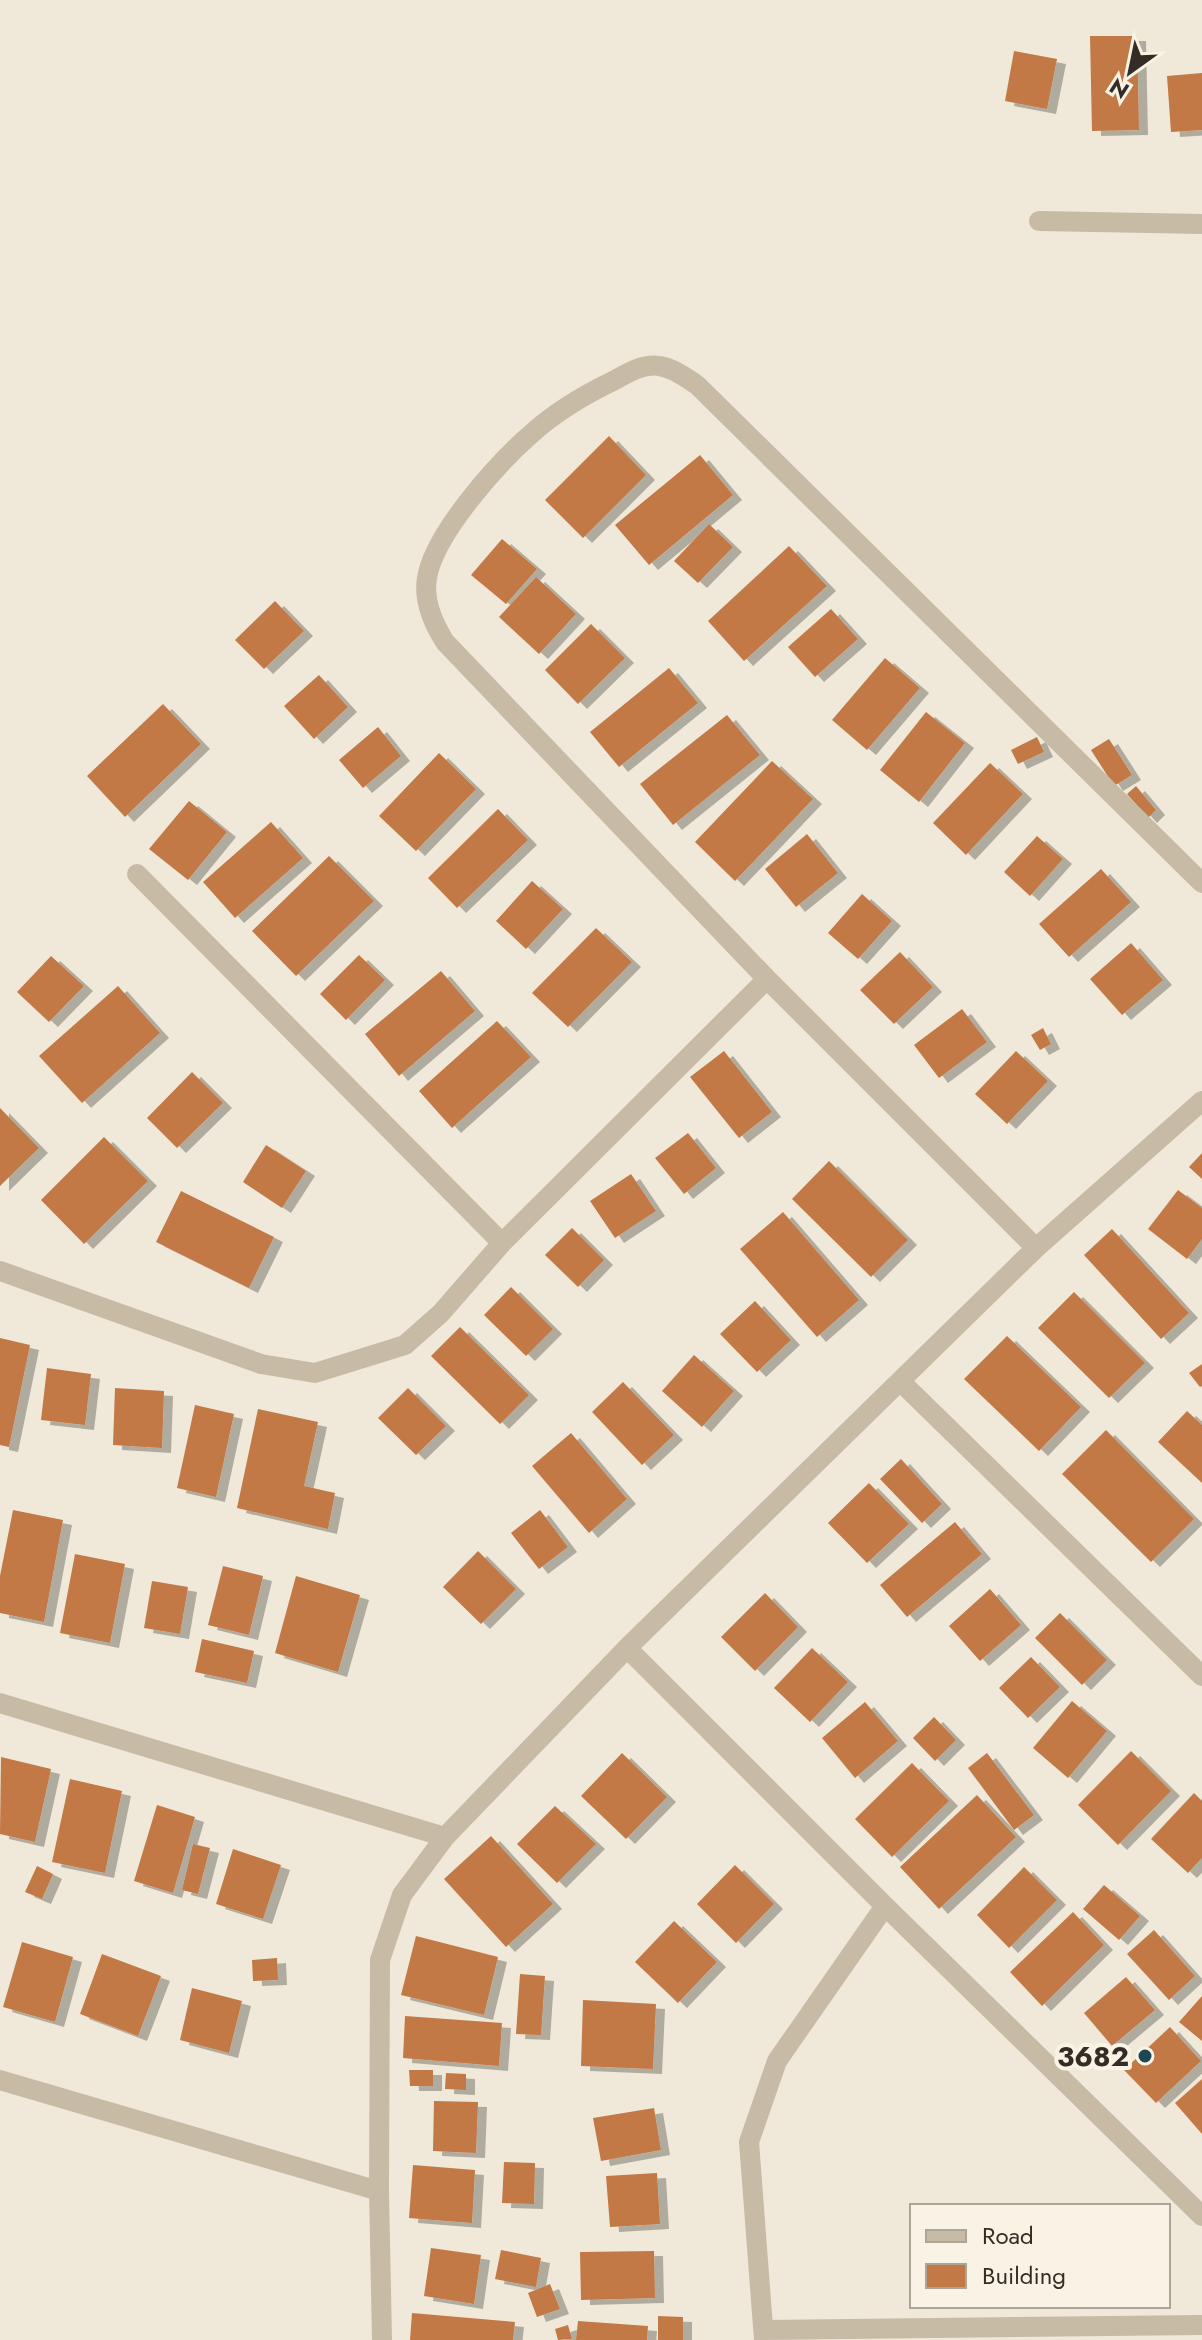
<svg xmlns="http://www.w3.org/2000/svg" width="1202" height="2340" font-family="Jost,sans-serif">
<defs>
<filter id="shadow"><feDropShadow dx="9" dy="5" stdDeviation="0" flood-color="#0004"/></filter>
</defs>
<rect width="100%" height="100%" fill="#f0e9d9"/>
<path fill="#c27945" filter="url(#shadow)" d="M 1090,36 L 1137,36 L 1139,130 L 1092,131 Z
M 1014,51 L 1057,59 L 1047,109 L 1005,101 Z
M 1202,73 L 1202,130 L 1171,132 L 1167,76 Z
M 609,436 L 646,475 L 583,538 L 545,500 Z
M 700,455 L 733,495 L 649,565 L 615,525 Z
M 709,524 L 733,547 L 698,583 L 674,561 Z
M 502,539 L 537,569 L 506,604 L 471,575 Z
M 789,546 L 827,586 L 744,661 L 708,621 Z
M 536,577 L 576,614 L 539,654 L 499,617 Z
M 275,601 L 304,631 L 264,669 L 235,640 Z
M 831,609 L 858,639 L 815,677 L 788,647 Z
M 591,624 L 625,658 L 578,704 L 545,670 Z
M 885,658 L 920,688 L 867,750 L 832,720 Z
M 669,668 L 698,703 L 619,767 L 590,732 Z
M 319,675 L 348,707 L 314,739 L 284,706 Z
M 163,704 L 201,744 L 125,817 L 87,776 Z
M 926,712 L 965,743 L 919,802 L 880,770 Z
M 727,715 L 760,755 L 673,825 L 640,784 Z
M 378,727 L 401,756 L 363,788 L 339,760 Z
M 1037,737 L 1044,752 L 1018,764 L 1011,750 Z
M 1109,739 L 1132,775 L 1114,786 L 1091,750 Z
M 439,753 L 476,789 L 416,851 L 379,816 Z
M 772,761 L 813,799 L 735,881 L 695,842 Z
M 990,763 L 1023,794 L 966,855 L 933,823 Z
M 1136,786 L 1156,810 L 1148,818 L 1127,794 Z
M 189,801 L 227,832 L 188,880 L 149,849 Z
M 498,809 L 528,840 L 457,908 L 428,878 Z
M 271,822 L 303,858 L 235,918 L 203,882 Z
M 807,834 L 838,873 L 796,907 L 765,869 Z
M 1037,836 L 1063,859 L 1030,896 L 1004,872 Z
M 329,856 L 374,901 L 296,976 L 252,931 Z
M 1101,869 L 1131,902 L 1069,957 L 1039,924 Z
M 532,881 L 563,909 L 526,949 L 496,921 Z
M 862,894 L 892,921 L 858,959 L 828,933 Z
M 596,928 L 632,962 L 568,1027 L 532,993 Z
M 1131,943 L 1163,980 L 1122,1015 L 1090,979 Z
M 900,952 L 933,987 L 894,1024 L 860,990 Z
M 359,955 L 385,980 L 346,1020 L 320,994 Z
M 51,956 L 84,986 L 49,1022 L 17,992 Z
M 441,971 L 475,1011 L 399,1076 L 365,1034 Z
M 118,986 L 160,1033 L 82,1103 L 39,1056 Z
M 962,1009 L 987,1042 L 939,1078 L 914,1045 Z
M 497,1021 L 531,1057 L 452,1128 L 419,1091 Z
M 1043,1028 L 1051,1044 L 1040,1050 L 1031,1035 Z
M 724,1051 L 772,1112 L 739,1138 L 690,1077 Z
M 1016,1051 L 1048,1081 L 1007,1124 L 975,1094 Z
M 192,1072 L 223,1103 L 177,1148 L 147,1118 Z
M 0,1108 L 39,1148 L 0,1186 Z
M 688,1133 L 716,1168 L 684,1194 L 655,1158 Z
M 104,1137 L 148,1181 L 84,1244 L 41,1200 Z
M 266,1145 L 306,1171 L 282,1208 L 243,1182 Z
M 1202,1153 L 1202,1179 L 1189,1167 Z
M 829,1161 L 908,1240 L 871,1277 L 792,1199 Z
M 631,1174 L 656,1211 L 615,1238 L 590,1201 Z
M 1178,1190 L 1202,1208 L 1202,1239 L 1187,1259 L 1148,1229 Z
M 181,1191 L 274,1237 L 249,1288 L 156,1242 Z
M 783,1212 L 859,1300 L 817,1337 L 740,1249 Z
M 572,1228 L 604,1260 L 578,1287 L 545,1255 Z
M 1112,1229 L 1189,1313 L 1161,1339 L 1084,1255 Z
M 511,1287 L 553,1329 L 526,1356 L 484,1315 Z
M 1074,1292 L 1145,1363 L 1109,1398 L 1038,1328 Z
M 755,1301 L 791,1340 L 757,1372 L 720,1334 Z
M 460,1327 L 529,1395 L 500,1424 L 431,1356 Z
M 1007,1336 L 1081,1407 L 1039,1451 L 964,1379 Z
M 0,1338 L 30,1345 L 9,1447 L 0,1445 Z
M 694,1355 L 734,1391 L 702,1427 L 662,1391 Z
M 1202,1364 L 1202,1386 L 1200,1387 L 1189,1373 Z
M 47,1368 L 91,1374 L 85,1425 L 41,1420 Z
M 623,1382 L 674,1435 L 642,1465 L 592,1412 Z
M 115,1388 L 164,1391 L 162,1448 L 113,1445 Z
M 408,1388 L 446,1426 L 416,1455 L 378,1418 Z
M 195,1405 L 234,1414 L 216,1497 L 177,1488 Z
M 258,1409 L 318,1422 L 304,1486 L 335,1493 L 328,1529 L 237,1508 Z
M 1187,1411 L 1202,1425 L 1202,1483 L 1158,1442 Z
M 1106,1430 L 1194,1519 L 1151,1562 L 1062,1474 Z
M 571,1433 L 627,1499 L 589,1533 L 532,1466 Z
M 901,1459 L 942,1504 L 922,1523 L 880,1479 Z
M 869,1483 L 909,1524 L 867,1563 L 828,1523 Z
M 13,1510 L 63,1520 L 44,1622 L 0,1613 L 0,1576 Z
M 540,1510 L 568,1547 L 539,1569 L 511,1533 Z
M 955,1522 L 982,1554 L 907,1617 L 880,1585 Z
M 478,1551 L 516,1589 L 481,1624 L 443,1587 Z
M 75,1554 L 125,1564 L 110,1643 L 60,1633 Z
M 223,1566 L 263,1576 L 249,1635 L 208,1625 Z
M 296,1576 L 360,1595 L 338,1672 L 275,1653 Z
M 152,1581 L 188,1587 L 180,1634 L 144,1628 Z
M 990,1589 L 1021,1625 L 980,1661 L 949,1626 Z
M 765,1593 L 798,1627 L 755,1671 L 721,1637 Z
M 1060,1613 L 1107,1660 L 1082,1685 L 1035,1638 Z
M 202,1639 L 254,1651 L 247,1683 L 195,1672 Z
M 812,1648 L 848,1682 L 810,1722 L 774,1688 Z
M 1031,1657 L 1060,1687 L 1028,1718 L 999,1688 Z
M 1072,1701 L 1107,1731 L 1068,1778 L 1033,1748 Z
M 865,1702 L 898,1741 L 855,1778 L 822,1738 Z
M 934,1717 L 956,1740 L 935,1761 L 913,1738 Z
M 1131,1751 L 1171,1791 L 1118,1845 L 1078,1805 Z
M 622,1753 L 667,1797 L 626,1839 L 581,1796 Z
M 987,1753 L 1034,1815 L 1014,1830 L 968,1768 Z
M 1,1757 L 51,1769 L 35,1842 L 0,1834 Z
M 912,1763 L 949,1801 L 892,1857 L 855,1819 Z
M 70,1779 L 122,1791 L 105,1873 L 52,1862 Z
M 1194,1793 L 1202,1801 L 1202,1858 L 1188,1873 L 1151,1839 Z
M 977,1795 L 1016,1837 L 939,1909 L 900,1867 Z
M 157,1805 L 195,1817 L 173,1893 L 134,1881 Z
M 555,1806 L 596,1844 L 557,1883 L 517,1844 Z
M 491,1836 L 553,1904 L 506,1947 L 444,1879 Z
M 193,1844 L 210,1848 L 198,1894 L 182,1890 Z
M 233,1849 L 281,1865 L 263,1919 L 216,1904 Z
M 735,1865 L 774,1904 L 736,1943 L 697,1904 Z
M 37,1866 L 53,1874 L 42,1899 L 25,1892 Z
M 1024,1867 L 1057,1900 L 1009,1948 L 977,1915 Z
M 1104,1885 L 1140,1916 L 1119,1940 L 1083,1909 Z
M 1073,1912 L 1104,1945 L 1042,2006 L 1010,1972 Z
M 674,1921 L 717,1962 L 678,2003 L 635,1962 Z
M 1154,1930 L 1195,1976 L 1169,2000 L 1127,1954 Z
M 416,1936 L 498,1957 L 484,2015 L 401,1995 Z
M 22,1942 L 73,1957 L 55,2022 L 3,2007 Z
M 102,1954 L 161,1976 L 138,2036 L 80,2014 Z
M 277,1958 L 278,1980 L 253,1981 L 252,1960 Z
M 520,1974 L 545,1976 L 541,2035 L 516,2034 Z
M 1126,1977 L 1155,2010 L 1112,2046 L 1084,2013 Z
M 192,1988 L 242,2001 L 229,2053 L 180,2040 Z
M 1202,1996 L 1202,2041 L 1179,2022 Z
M 583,2000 L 656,2004 L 653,2069 L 581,2066 Z
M 405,2016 L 502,2023 L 499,2066 L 403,2058 Z
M 1170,2027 L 1201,2061 L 1156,2103 L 1124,2070 Z
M 409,2070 L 433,2070 L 433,2086 L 410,2086 Z
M 446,2073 L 466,2074 L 466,2090 L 445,2089 Z
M 1202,2079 L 1202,2134 L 1175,2103 Z
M 434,2101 L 478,2102 L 476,2153 L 433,2151 Z
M 654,2108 L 661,2150 L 601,2161 L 593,2118 Z
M 504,2162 L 535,2163 L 534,2204 L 502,2203 Z
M 413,2165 L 475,2170 L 472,2223 L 409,2218 Z
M 657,2173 L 660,2224 L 610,2227 L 606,2176 Z
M 431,2248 L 481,2255 L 474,2304 L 424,2296 Z
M 501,2250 L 541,2258 L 536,2287 L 495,2279 Z
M 654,2251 L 655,2298 L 581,2300 L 580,2252 Z
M 550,2284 L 560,2309 L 537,2317 L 528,2293 Z
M 412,2313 L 515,2322 L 513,2340 L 410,2340 Z
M 658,2316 L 683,2317 L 683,2340 L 658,2340 Z
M 578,2321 L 648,2326 L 647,2340 L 576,2340 Z
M 568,2325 L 572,2339 L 558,2340 L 555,2329 Z"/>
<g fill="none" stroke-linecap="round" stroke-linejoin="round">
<path stroke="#c8bba5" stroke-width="20" d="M 1039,221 L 1202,224
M 137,874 L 502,1243
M 1036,1248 L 767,979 L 445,642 C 433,623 423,601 427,578 C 434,534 497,464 530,435 C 554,413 584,395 613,381 C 626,374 643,363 659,366 C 673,368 685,377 697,385 L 1202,883
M 0,1271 L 261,1364 L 315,1373 L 405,1345 L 441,1313 L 502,1243 L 767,979
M 901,1382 L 1202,1676
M 627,1648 L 885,1906 L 1202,2216
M 0,1703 L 445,1837
M 0,2080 L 379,2191
M 764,2330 L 1202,2325
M 382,2340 L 379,2191 L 380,1960 L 402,1895 L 445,1837 L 627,1648 L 1036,1248 L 1202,1101
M 764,2340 L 749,2142 L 777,2061 L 885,1906"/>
</g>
<circle fill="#1d4753" stroke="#f8f3e5" stroke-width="3" cx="1145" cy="2056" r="8"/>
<g text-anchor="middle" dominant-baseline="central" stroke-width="8" stroke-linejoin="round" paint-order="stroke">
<g font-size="28" font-weight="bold" fill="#342d26" stroke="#f8f3e5" text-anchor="end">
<text x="1129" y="2056">3682</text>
</g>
</g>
<rect x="910" y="2204" width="260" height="104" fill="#f8f3e5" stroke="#aaa499" stroke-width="2"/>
<rect x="926" y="2230" width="40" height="12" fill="#c8bba5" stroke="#aaa499" stroke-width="2"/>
<text x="982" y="2244" font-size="24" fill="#342d26">Road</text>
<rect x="926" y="2264" width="40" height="24" fill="#c27945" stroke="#aaa499" stroke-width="2"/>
<text x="982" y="2284" font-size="24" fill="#342d26">Building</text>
<g transform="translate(1130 72) rotate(213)" stroke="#f8f3e5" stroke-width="6" paint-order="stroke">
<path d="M0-6L14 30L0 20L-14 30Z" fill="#342d26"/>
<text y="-12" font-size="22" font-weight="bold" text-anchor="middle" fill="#342d26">N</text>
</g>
</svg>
